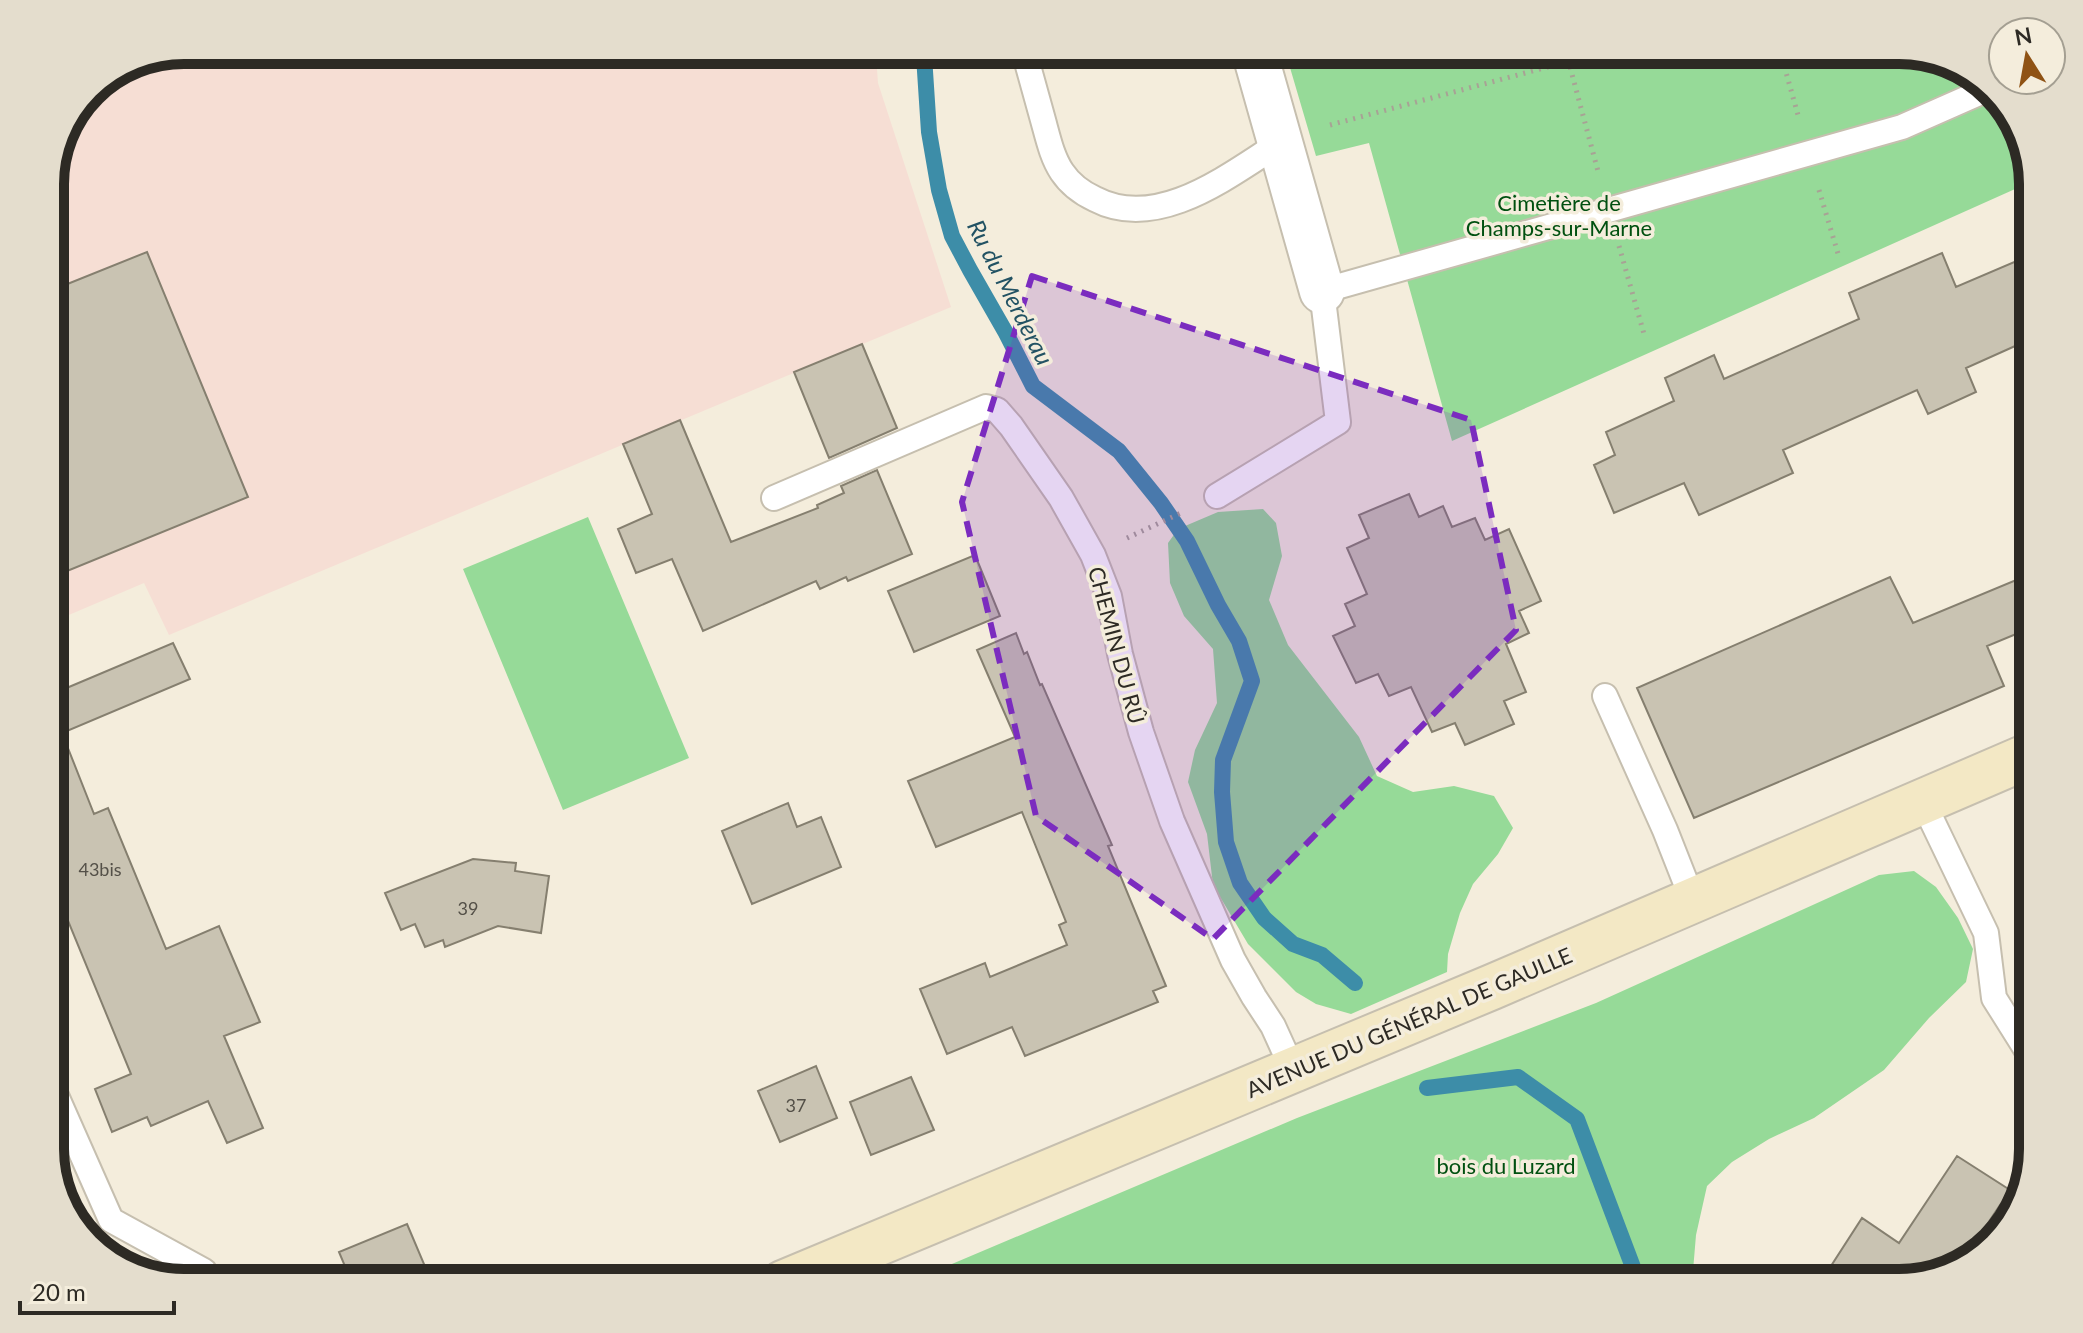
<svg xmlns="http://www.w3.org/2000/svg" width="2083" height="1333" font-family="Lato,sans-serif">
<rect width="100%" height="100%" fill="#f4eddc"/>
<path fill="#f6ded4" d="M 876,56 L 878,83 L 951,307 L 169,635 L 144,583 L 50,623 L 50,176 L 90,89 L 133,60 Z"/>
<path fill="#96da98" d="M 1898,50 L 1973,72 L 2015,117 L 2033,181 L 1452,441 L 1369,143 L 1316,156 L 1286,54 Z
M 1263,509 L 1276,523 L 1282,556 L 1269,600 L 1288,645 L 1359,737 L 1377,776 L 1413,792 L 1454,786 L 1494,796 L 1513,828 L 1498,854 L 1473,884 L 1460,913 L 1448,954 L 1447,972 L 1351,1014 L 1316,1004 L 1296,992 L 1248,944 L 1213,885 L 1207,834 L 1188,782 L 1195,750 L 1217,703 L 1213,649 L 1184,616 L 1170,583 L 1168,543 L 1178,529 L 1218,512 Z
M 588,517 L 689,758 L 563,810 L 463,569 Z
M 1914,871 L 1936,887 L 1958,918 L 1973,949 L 1966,982 L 1929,1018 L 1884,1070 L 1814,1118 L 1769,1139 L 1732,1162 L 1707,1186 L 1696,1235 L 1692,1283 L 907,1283 L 1297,1118 L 1596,1003 L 1879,875 Z"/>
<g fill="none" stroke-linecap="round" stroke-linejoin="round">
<path stroke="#3d8da8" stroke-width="16" d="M 924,56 L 929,132 L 939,190 L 952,236 L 970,270 L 1006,333 L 1033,386 L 1119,451 L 1161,503 L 1187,541 L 1218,605 L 1239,641 L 1252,681 L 1223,760 L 1222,792 L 1226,842 L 1240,883 L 1264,918 L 1293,944 L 1322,955 L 1355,983
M 1427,1088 L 1518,1077 L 1577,1119 L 1639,1283"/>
</g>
<path fill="#c9c3b2" stroke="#857f6f" stroke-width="2" d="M 147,252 L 248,497 L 50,578 L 50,291 Z
M 1942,253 L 1956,287 L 2033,254 L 2033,338 L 1966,368 L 1976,392 L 1928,414 L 1917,390 L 1783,450 L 1793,473 L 1699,515 L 1684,483 L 1614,513 L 1594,465 L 1615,455 L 1606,432 L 1674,401 L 1665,378 L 1714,355 L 1724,379 L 1859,319 L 1849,293 Z
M 862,344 L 897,428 L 829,458 L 794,372 Z
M 680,420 L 731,542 L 818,508 L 817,505 L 844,493 L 841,486 L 877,470 L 912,554 L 848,581 L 846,577 L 820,589 L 816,581 L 703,631 L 672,559 L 636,573 L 618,529 L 652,514 L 623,444 Z
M 1409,494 L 1419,517 L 1443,506 L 1452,527 L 1475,518 L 1485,540 L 1509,529 L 1541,601 L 1519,611 L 1529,633 L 1506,644 L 1526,692 L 1504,701 L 1514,724 L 1465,745 L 1455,723 L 1432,732 L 1411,687 L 1389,696 L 1378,674 L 1356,683 L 1333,636 L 1355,626 L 1345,604 L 1367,594 L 1347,548 L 1369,538 L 1359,515 Z
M 975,555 L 1000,616 L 914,652 L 888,591 Z
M 2033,573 L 2033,627 L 1987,646 L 2004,686 L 1694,818 L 1637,688 L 1890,577 L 1913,623 Z
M 1016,633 L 1024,654 L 1027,652 L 1040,685 L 1042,684 L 1112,845 L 1108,846 L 1166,986 L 1153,991 L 1158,1002 L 1025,1056 L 1012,1027 L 947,1054 L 920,989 L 985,963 L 990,977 L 1067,945 L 1059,925 L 1066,922 L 1022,812 L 936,847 L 908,781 L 1015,737 L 977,650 Z
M 173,643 L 190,679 L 62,733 L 94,814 L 108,808 L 166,949 L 219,926 L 260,1022 L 224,1036 L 263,1128 L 227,1143 L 208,1101 L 151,1126 L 147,1117 L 112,1132 L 95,1089 L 131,1074 L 50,877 L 50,695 Z
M 788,803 L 797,827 L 821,817 L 841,867 L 752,904 L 722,831 Z
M 473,859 L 516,863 L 515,871 L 549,876 L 541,933 L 498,926 L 445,947 L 443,940 L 425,947 L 415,924 L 401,930 L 385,893 Z
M 816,1066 L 837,1118 L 780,1142 L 758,1091 Z
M 911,1077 L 934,1130 L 871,1155 L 850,1102 Z
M 1957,1156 L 2010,1190 L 1986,1226 L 1998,1235 L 1965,1265 L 1899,1283 L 1820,1283 L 1862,1218 L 1899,1243 Z
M 407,1224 L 432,1283 L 352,1283 L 339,1252 Z"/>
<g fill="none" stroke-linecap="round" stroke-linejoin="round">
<defs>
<path id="service" d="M 1025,55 C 1031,77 1037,98 1043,120 C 1048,138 1052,157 1062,172 C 1070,184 1082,193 1095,199 C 1158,232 1229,175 1280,143
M 1217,496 L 1338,422 L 1322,291 L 1902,127 L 1988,89
M 774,498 L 986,407 L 997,410 L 1011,426 L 1061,498 L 1093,555 L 1109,596 L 1120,654 L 1141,732 L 1172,821 L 1233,960 L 1254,997 L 1273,1026 L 1293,1070
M 1605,696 L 1665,830 L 1693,901
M 1923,802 L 1986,933 L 1994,998 L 2033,1060
M 50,1082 L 111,1220 L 204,1271 L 209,1283"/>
<path id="minor" d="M 1255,54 L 1322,291"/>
<path id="secondary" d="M 783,1283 L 1492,987 L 2033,754"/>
</defs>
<use href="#service" stroke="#c6bfaf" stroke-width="28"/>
<use href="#minor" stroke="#c6bfaf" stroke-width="48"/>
<use href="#secondary" stroke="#c6bfaf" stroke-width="48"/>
<path stroke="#a8a295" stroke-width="5" stroke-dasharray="2 6" stroke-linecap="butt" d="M 1780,51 L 1798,115
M 1566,52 L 1599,175
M 1330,125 L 1604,52
M 1819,190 L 1839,257
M 1619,246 L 1644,334
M 1127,538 L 1183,512"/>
<use href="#service" stroke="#fff" stroke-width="24"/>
<use href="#minor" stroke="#fff" stroke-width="44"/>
<use href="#secondary" stroke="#f3e8c5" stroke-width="44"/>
</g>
<path fill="#7b2cbf" fill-opacity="0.2" stroke="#7b2cbf" stroke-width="6" stroke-dasharray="16 10" stroke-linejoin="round" d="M 1032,276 L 1471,420 L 1516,630 L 1213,939 L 1036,816 L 962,502 Z"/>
<g text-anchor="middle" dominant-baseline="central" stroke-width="7" stroke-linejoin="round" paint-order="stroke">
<g font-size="18" fill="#545048">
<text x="100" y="869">43bis</text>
<text x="468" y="908">39</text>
<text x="796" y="1105">37</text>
</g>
<g font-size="22" fill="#005010" stroke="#f4eddc">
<text x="1559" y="202">Cimetière de<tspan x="1559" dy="25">Champs-sur-Marne</tspan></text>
<text x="1506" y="1165">bois du Luzard</text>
</g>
<g font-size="22" fill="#2d2a24" stroke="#f4eddc">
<text transform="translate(1117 645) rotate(75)">CHEMIN DU RÛ</text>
<text transform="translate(1409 1022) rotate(-23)">AVENUE DU GÉNÉRAL DE GAULLE</text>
</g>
<g font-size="24" font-style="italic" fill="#225263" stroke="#f4eddc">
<text transform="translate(1011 292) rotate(63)">Ru du Merderau</text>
</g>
</g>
<path d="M0 0H2083V1333H0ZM184 64H1899A120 120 0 0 1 2019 184V1149A120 120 0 0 1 1899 1269H184A120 120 0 0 1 64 1149V184A120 120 0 0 1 184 64Z" fill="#e4ddcd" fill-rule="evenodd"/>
<path fill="none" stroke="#2d2a24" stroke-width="10" d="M184 64H1899A120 120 0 0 1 2019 184V1149A120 120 0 0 1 1899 1269H184A120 120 0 0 1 64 1149V184A120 120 0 0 1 184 64Z"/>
<g transform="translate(2027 56) rotate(349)"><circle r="38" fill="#f4eddc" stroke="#a49f92" stroke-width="2"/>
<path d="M0-6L14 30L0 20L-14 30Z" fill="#8f5214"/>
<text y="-12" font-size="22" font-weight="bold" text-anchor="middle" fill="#2d2a24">N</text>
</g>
<path d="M20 1301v12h154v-12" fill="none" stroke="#2d2a24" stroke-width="4"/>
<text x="32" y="1301" font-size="24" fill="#2d2a24" stroke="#f4eddc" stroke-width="6" paint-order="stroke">20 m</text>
</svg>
